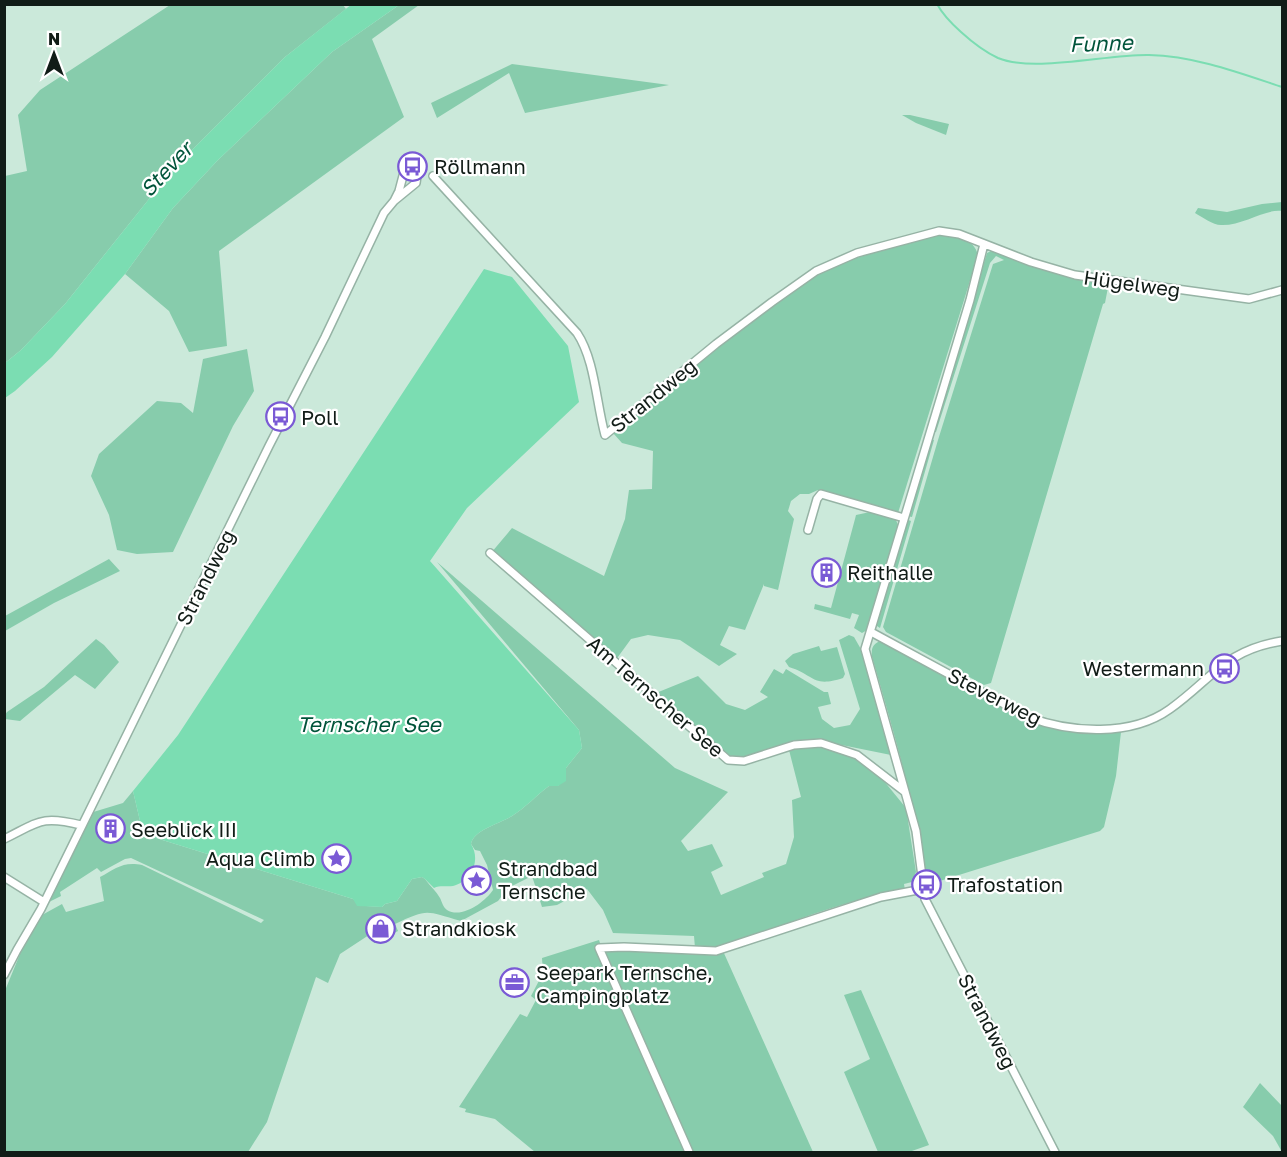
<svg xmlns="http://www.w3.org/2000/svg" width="1287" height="1157" font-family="'Golos Text',sans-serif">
<rect width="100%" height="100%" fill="#cbe9da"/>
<path fill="#87ccac" d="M 170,5 L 343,5 L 346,9 L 285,57 L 173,169 L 65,304 L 21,350 L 5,363 L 5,176 L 27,171 L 18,115 L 40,90 Z
M 399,5 L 419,5 L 372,39 L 404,117 L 219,251 L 227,346 L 189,352 L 169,311 L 125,274 L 173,208 L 218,160 L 332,52 Z
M 512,64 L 669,85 L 525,113 L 509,73 L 437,118 L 431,103 Z
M 902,115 L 910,115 L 949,124 L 946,135 L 916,123 Z
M 1282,202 L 1282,211 C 1267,208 1242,226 1221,225 C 1213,225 1202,217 1195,213 L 1198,208 L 1227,212 L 1262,204 Z
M 941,234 C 956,236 974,238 978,255 L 898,513 L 818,490 L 809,494 L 800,494 L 791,501 L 788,511 L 794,519 L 778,590 L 764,586 L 764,584 L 745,630 L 729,626 L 720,645 L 737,654 L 719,666 L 680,640 L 648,635 L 631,639 L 615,661 L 491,553 L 512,528 L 604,576 L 625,519 L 629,490 L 652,489 L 653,451 L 622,443 L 613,433 L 734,335 L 815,276 L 845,261 Z
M 993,250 L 1109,282 L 1105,303 L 1103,304 L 991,683 L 984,685 L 886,632 L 883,627 L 938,440 L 993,264 L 1004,260 L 996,256 L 990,263 L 936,432 L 932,432 L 987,253 Z
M 247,349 L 254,391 L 233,426 L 173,552 L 137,554 L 117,550 L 109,515 L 91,476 L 99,454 L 157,401 L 181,403 L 193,413 L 203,359 Z
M 930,439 L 934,440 L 912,517 L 907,516 Z
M 870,512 L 896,520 L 898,525 L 868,627 L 869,629 L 862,633 L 854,628 L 859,615 L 852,613 L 850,619 L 814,609 L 815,604 L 831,608 L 855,519 L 856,515 Z
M 906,519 L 911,521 L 880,628 L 877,626 L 877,620 Z
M 109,559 L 120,571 L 54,603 L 5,631 L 5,616 Z
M 437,562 L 675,768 L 728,792 L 681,841 L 688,851 L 712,844 L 723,866 L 711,872 L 721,895 L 764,877 L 762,873 L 786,864 L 794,837 L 792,800 L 801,797 L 789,750 L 817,745 L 854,756 L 884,781 L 906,808 L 916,872 L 912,882 L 904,884 L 905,890 C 843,900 783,925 725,947 L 723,951 L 813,1152 L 535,1152 L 495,1119 L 465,1112 L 466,1109 L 459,1107 L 520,1014 L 527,1017 L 536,1000 L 531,996 L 543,973 L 542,958 L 599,940 L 601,946 L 695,948 L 694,936 L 613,933 L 603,910 L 587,889 L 557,905 L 542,907 L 532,876 L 508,888 L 498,901 L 461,921 C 425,911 429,908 395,924 L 398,931 L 374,943 L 371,936 L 369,935 L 340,954 L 328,983 L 316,977 L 267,1122 L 248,1152 L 5,1152 L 4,993 L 20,954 L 42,915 L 62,904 L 66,912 L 104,901 L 100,877 C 115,869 123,861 142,865 L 261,923 L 264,920 L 131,858 L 125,859 L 101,872 L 97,868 L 60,892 L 61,896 L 47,903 L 90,813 L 123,803 L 133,791 L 143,834 L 353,899 L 366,906 L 382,907 L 385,904 L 397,901 L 412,879 L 422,877 L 425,879 C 430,886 436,891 440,898 C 442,902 443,907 447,910 C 462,919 485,902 493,890 L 487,865 L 480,851 L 475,850 L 471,844 C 473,830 501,823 512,816 C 525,808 537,795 549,786 L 558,786 L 566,768 L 582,748 L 579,730 Z
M 849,635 L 854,637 L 862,651 L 891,755 L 812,739 L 744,760 L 728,760 L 656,693 L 698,676 L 726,704 L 745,710 L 768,697 L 760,692 L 774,669 L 783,674 L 786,669 L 824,692 L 828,692 L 831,704 L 818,707 L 822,719 L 834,728 L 850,725 L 860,709 L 839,640 Z
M 96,639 L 104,645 L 119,662 L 95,689 L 75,675 L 20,721 L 5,719 L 5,715 L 7,712 L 44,687 Z
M 882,640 L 1028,720 C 1059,731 1088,732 1121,732 L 1116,776 L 1104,827 L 1100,831 L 927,885 C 916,807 894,733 872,657 C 871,647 873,644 882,640 Z
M 819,646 L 821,651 L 837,647 L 845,674 L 843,678 C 812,688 815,675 789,667 L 785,661 L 793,654 Z
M 861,990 L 929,1145 L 909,1152 L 878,1152 L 844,1072 L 870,1059 L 844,995 Z
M 1260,1083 L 1282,1106 L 1282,1152 L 1273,1136 L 1243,1107 Z"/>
<path fill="#7bddb2" d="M 352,4 L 399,5 L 332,52 L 218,160 L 173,208 L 125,274 L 52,357 L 15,391 L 5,398 L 5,363 L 21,350 L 65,304 L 173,169 L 285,57 Z
M 484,269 L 512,277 L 568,346 L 579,402 L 467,508 L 430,561 L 579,730 L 582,748 L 566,768 L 566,781 L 558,786 L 549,786 C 537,795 525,808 512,816 C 501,823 473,830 471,844 C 481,860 472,881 453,886 C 446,887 440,885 434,888 L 425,879 L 422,877 L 412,879 L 397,901 L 385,904 L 382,907 L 357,906 L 353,899 L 143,834 L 133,791 L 178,735 Z"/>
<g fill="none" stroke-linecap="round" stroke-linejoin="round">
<path stroke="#7bddb2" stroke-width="2" d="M 937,4 C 943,15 952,24 961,32 C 972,42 985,52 998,58 C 1033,73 1108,54 1149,55 C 1195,56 1240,73 1282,87"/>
<defs>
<path id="minor" d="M 433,176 L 577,333 C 595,360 596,402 605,435 L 716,344 L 772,302 L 816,271 L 857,253 L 939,231 L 959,234 L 1031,262 L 1075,275 L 1249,299 L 1282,290
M 984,244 L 970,300 L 865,649 L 916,831 L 925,899 L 1055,1152
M 808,530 L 817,499 L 821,494 L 904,518
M 490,553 L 728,760 L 744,761 L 794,745 L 821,743 L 857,755 L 905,792
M 871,632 L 1028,717 C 1071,733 1131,737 1170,709 C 1212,679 1225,650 1282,641
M 4,839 C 39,822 41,815 81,825
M 4,877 L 44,902
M 4,975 L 17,950 L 41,909 L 269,446 L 325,337 L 384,213 L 394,201 L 416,183 L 417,176 L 414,172 L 409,170 L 404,172 L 399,191 L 394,201
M 689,1152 L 599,948 L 624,947 L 716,951 L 881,897 L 923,889"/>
</defs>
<use href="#minor" stroke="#96b3a5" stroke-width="10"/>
<use href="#minor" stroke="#fff" stroke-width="7"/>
</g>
<defs>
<symbol id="bus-ring" viewBox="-11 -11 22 22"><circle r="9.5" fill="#fff" stroke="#7a5ad5" stroke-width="1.5"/><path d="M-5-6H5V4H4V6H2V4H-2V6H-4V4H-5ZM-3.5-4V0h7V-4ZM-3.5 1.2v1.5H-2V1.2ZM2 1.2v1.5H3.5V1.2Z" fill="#7a5ad5"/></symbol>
<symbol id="building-ring" viewBox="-11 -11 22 22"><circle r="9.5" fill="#fff" stroke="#7a5ad5" stroke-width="1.5"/><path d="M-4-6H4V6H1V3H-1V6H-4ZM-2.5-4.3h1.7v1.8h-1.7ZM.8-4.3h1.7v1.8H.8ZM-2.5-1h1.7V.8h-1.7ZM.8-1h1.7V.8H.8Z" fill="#7a5ad5"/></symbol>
<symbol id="sight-ring" viewBox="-11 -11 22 22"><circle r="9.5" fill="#fff" stroke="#7a5ad5" stroke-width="1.5"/><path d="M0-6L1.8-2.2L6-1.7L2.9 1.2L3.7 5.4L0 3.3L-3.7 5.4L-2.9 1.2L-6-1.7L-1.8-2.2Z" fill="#7a5ad5"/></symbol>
<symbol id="shop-ring" viewBox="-11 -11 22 22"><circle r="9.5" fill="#fff" stroke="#7a5ad5" stroke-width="1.5"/><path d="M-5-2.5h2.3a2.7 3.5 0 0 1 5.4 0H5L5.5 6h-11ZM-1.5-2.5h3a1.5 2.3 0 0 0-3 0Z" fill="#7a5ad5"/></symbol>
<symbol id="office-ring" viewBox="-11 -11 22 22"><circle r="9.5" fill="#fff" stroke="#7a5ad5" stroke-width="1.5"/><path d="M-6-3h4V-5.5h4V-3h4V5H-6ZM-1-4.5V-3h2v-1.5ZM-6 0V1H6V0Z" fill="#7a5ad5"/></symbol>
</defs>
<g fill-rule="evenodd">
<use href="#bus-ring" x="396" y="150" width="33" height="33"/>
<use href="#bus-ring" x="264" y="400" width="33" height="33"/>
<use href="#building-ring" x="810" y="556" width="33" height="33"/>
<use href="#bus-ring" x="1208" y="652" width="33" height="33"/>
<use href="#building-ring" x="94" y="812" width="33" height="33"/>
<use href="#sight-ring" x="320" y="842" width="33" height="33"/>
<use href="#sight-ring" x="460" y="864" width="33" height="33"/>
<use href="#bus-ring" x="910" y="868" width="33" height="33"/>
<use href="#shop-ring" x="364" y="912" width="33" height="33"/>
<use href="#office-ring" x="498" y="966" width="33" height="33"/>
</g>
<g text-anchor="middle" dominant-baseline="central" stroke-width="4.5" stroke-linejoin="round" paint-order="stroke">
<g font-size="20" fill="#111c17" stroke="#fff" text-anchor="start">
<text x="434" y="166">Röllmann</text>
<text x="301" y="417">Poll</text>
<text x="847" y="572">Reithalle</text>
<text x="1204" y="668" text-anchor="end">Westermann</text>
<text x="131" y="829">Seeblick III</text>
<text x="315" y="858" text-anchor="end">Aqua Climb</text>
<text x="498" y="868">Strandbad<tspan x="498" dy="23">Ternsche</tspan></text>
<text x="947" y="884">Trafostation</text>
<text x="402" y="928">Strandkiosk</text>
<text x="536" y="972">Seepark Ternsche,<tspan x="536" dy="23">Campingplatz</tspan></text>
</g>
<g font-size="20" fill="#111c17" stroke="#fff">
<text transform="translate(1132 283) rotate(8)">Hügelweg</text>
<text transform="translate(653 395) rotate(-39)">Strandweg</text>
<text transform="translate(205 577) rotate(-63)">Strandweg</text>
<text transform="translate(656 696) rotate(41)">Am Ternscher See</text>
<text transform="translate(995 696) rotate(27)">Steverweg</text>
<text transform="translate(988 1021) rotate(63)">Strandweg</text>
</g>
<g font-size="21" font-style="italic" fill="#00543a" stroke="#fff">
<text transform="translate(1101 43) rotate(-2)">Funne</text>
<text transform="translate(166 169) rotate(-47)">Stever</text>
<text x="369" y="724">Ternscher See</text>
</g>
</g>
<rect width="1287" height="1157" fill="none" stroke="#111c17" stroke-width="12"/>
<g transform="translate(54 54)" stroke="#ffffff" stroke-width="4.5" paint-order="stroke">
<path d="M0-4.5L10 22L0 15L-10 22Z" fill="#111c17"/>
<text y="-9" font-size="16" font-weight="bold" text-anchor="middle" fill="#111c17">N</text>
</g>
</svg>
